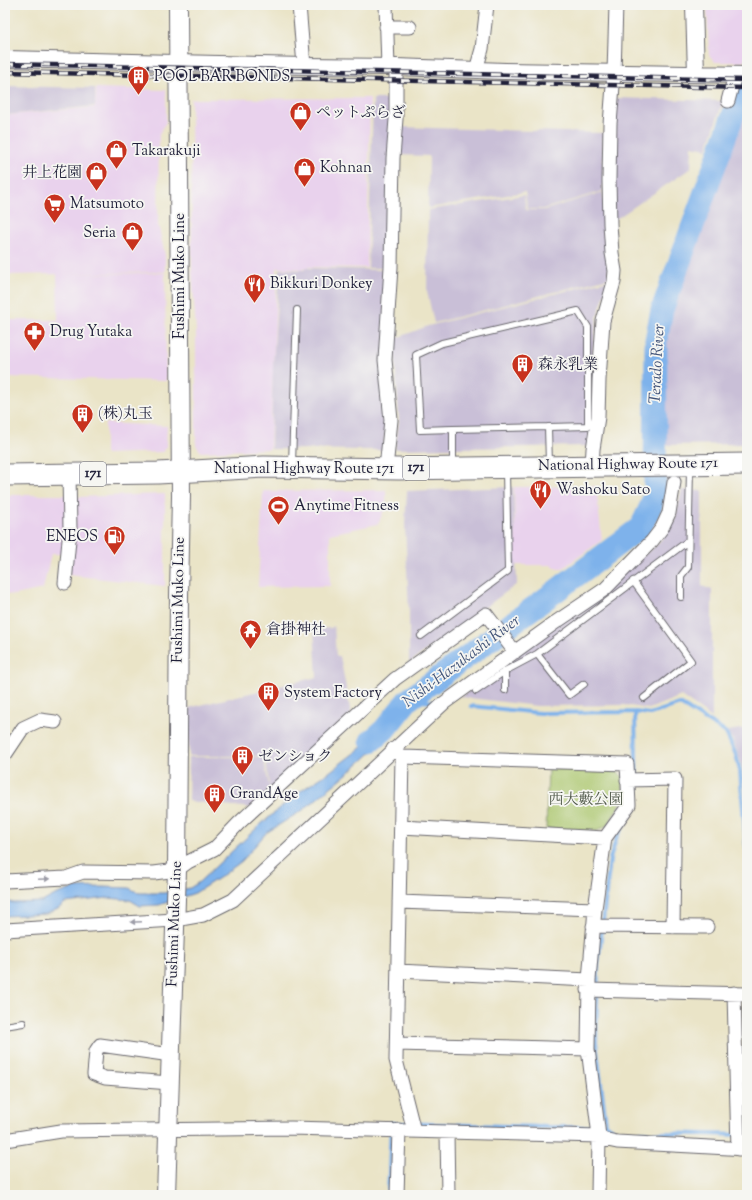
<svg xmlns="http://www.w3.org/2000/svg" width="752" height="1200" font-family="'Sorts Mill Goudy','Noto Serif JP',serif">
<rect width="100%" height="100%" fill="#f6f6f2"/>
<filter id="ink" filterUnits="userSpaceOnUse"><feTurbulence type="fractalNoise" baseFrequency=".025" numOctaves="2"/><feDisplacementMap in="SourceGraphic" scale="8" xChannelSelector="R" yChannelSelector="G"/><feConvolveMatrix kernelMatrix="1 2 1 2 8 2 1 2 1" color-interpolation-filters="sRGB"/></filter>
<filter id="wash" filterUnits="userSpaceOnUse"><feTurbulence type="fractalNoise" baseFrequency=".012" numOctaves="4" result="noise"/><feDisplacementMap in="SourceGraphic" scale="16" xChannelSelector="R" yChannelSelector="G"/><feGaussianBlur stdDeviation="0.9" result="paint"/><feColorMatrix in="noise" values="0 0 0 0 0 0 0 0 0 0 0 0 0 0 0 0 0 1.4 0 .05"/><feComposite in="paint" operator="in"/></filter>
<g filter="url(#wash)">
<rect width="100%" height="100%" fill="#eae4c7"/>
<path fill="#e9d2ed" d="M 707,5 L 747,5 L 747,57 L 743,62 L 715,62 L 709,55 Z
M 96,88 L 166,90 L 166,122 L 159,134 L 158,224 L 165,255 L 165,272 L 5,275 L 5,120 L 8,120 L 8,115 L 95,107 Z
M 370,98 L 367,268 L 306,267 L 303,269 L 277,268 L 270,449 L 201,452 L 196,445 L 196,330 L 192,271 L 191,99 Z
M 165,273 L 166,381 L 5,377 L 5,320 L 69,320 L 58,320 L 57,274 Z
M 105,423 L 167,426 L 166,447 L 163,452 L 105,454 Z
M 596,486 L 602,540 L 562,569 L 555,568 L 551,565 L 516,565 L 514,487 Z
M 386,490 L 386,506 L 378,524 L 330,534 L 330,586 L 258,587 L 263,491 Z
M 165,494 L 165,586 L 69,575 L 76,508 L 76,497 Z
M 5,495 L 67,495 L 64,554 L 51,554 L 43,589 L 15,595 L 5,594 Z"/>
<path fill="#c9bfd7" d="M 5,86 L 95,88 L 95,106 L 5,115 Z
M 616,98 L 723,101 L 707,149 L 692,146 L 691,168 L 613,221 Z
M 373,99 L 394,99 L 389,268 L 368,268 Z
M 746,102 L 747,102 L 747,444 L 664,445 L 664,351 L 666,327 Z
M 397,127 L 603,133 L 603,191 L 543,209 L 527,209 L 525,192 L 428,208 L 429,156 L 397,155 Z
M 603,192 L 609,278 L 434,323 L 427,291 L 428,210 L 524,195 L 526,210 L 544,210 Z
M 306,268 L 386,270 L 387,421 L 383,450 L 271,449 L 273,368 L 279,269 L 304,270 Z
M 609,280 L 597,318 L 593,352 L 593,429 L 589,446 L 395,449 L 399,421 L 394,339 L 428,326 Z
M 513,487 L 517,584 L 409,663 L 409,613 L 405,524 L 407,491 Z
M 682,490 L 702,491 L 702,586 L 712,590 L 712,718 L 681,696 L 649,709 L 624,705 L 537,706 L 461,697 L 658,544 L 675,519 Z
M 334,626 L 336,656 L 340,656 L 351,714 L 270,789 L 265,756 L 189,756 L 188,708 L 317,677 L 314,629 L 331,628 Z
M 747,728 L 747,805 L 743,769 L 733,740 L 727,731 Z
M 189,757 L 263,757 L 270,790 L 251,808 L 188,801 Z"/>
<path fill="#abc66d" stroke="#667454" d="M 548,768 L 616,770 L 623,777 L 623,799 L 608,825 L 597,831 L 546,829 Z"/>
<path fill="#7eb2eb" stroke="#506a93" d="M 390,714 L 394,721 L 388,737 L 348,773 L 303,810 L 266,833 L 242,861 L 223,875 L 195,893 L 159,905 L 140,906 L 130,900 L 108,898 L 65,903 L 58,909 L 46,914 L 5,916 L 5,901 L 14,903 L 42,902 L 55,895 L 75,888 L 102,887 L 129,888 L 139,893 L 164,893 L 190,888 L 199,882 L 260,825 L 299,792 L 328,773 L 366,744 L 382,728 Z"/>
<g fill="none" stroke-linecap="round" stroke-linejoin="round">
<path stroke="#7eb2eb" stroke-width="4" d="M 408,700 L 433,702
M 471,706 L 540,713 L 635,712 L 650,714 L 680,704 L 725,732 L 727,735 L 736,755 L 740,771 L 746,846 L 747,848
M 606,1124 L 617,1132 L 747,1135
M 388,1195 L 391,1123 L 549,1127 L 585,1127 L 606,1124 L 596,1042 L 598,965 L 610,859 L 617,836 L 637,803 L 635,712"/>
<path stroke="#7eb2eb" stroke-width="23" d="M 371,741 L 384,730 L 408,700 L 552,594 L 641,527 L 651,506 L 655,491 L 656,340 L 662,310 L 747,77"/>
</g>
</g>
<g filter="url(#ink)">
<g fill="none" stroke-linecap="round" stroke-linejoin="round">
<defs>
<path id="service" d="M 453,429 L 420,430 L 416,355 L 442,343 L 578,311 L 588,327 L 588,426 L 548,427
M 292,464 L 297,310
M 453,464 L 453,429 L 548,427 L 549,464
M 633,581 L 691,661 L 644,698
M 681,597 L 681,576 L 688,567 L 690,468
M 421,636 L 508,571 L 506,471
M 537,654 L 569,695 L 584,684
M 505,690 L 505,671
M 476,691 L 505,671 L 537,654 L 688,541
M 5,1026 L 23,1023"/>
<path id="minor" d="M 299,5 L 304,66
M 386,5 L 388,67
M 386,27 L 410,27
M 476,70 L 482,49 L 487,5
M 728,101 L 735,75
M 592,466 L 593,449 L 598,417 L 599,380 L 603,321 L 614,282 L 615,271 L 612,253 L 610,224 L 609,180 L 610,124 L 614,73 L 616,5
M 386,468 L 391,420 L 385,360 L 391,267 L 393,158 L 396,119 L 396,67
M 65,583 L 70,529 L 69,474
M 393,749 L 402,757 L 627,764 L 629,805 L 605,838 L 595,909 L 589,980 L 588,1049 L 599,1136 L 598,1195
M 5,755 L 23,728 L 40,720 L 55,722
M 402,757 L 396,1060 L 414,1131
M 627,780 L 675,779 L 673,927
M 401,827 L 605,838
M 5,881 L 66,878 L 83,872 L 154,873 L 177,870 L 188,862 L 214,849 L 239,823 L 395,679 L 486,614 L 515,652
M 399,902 L 595,909
M 593,926 L 707,927
M 5,930 L 175,920 L 203,915 L 233,900 L 444,703 L 556,622 L 605,589 L 652,541 L 662,528 L 669,513 L 674,482
M 398,971 L 589,980
M 588,990 L 747,994
M 734,993 L 738,1149
M 397,1044 L 588,1049
M 170,1083 L 105,1078 L 94,1074 L 96,1051 L 100,1045 L 171,1055
M 447,1133 L 448,1195
M 5,1140 L 61,1131 L 291,1128 L 599,1136 L 603,1139 L 617,1142 L 747,1149
M 397,1195 L 399,1130"/>
<path id="tertiary" d="M 694,5 L 696,74
M 5,59 L 304,66 L 396,67 L 505,71 L 747,75"/>
<path id="secondary" d="M 166,1195 L 177,870 L 179,596 L 181,496 L 178,5"/>
<path id="trunk" d="M 5,475 L 158,473 L 264,467 L 399,469 L 747,464"/>
</defs>
<use href="#service" stroke="#68666c" stroke-width="8"/>
<use href="#minor" stroke="#68666c" stroke-width="15"/>
<use href="#tertiary" stroke="#68666c" stroke-width="18"/>
<use href="#secondary" stroke="#68666c" stroke-width="20"/>
<use href="#trunk" stroke="#68666c" stroke-width="23"/>
<use href="#service" stroke="#fff" stroke-width="6"/>
<use href="#minor" stroke="#fff" stroke-width="13"/>
<use href="#tertiary" stroke="#fff" stroke-width="16"/>
<use href="#secondary" stroke="#fff" stroke-width="18"/>
<use href="#trunk" stroke="#fff" stroke-width="21"/>
<defs>
<path id="rail" d="M 5,64 L 747,80
M 5,72 L 747,88"/>
</defs>
<use href="#rail" stroke="#22223b" stroke-width="4.5"/>
<use href="#rail" stroke="#f6f6f2" stroke-width="3" stroke-dasharray="9" stroke-linecap="butt"/>
</g>
<defs><path id="oneway-solid" d="M-6-.8H1V-3.2L6.5 0L1 3.2V.8H-6Z"/></defs>
<g fill="#9c9ca7">
<use href="#oneway-solid" transform="translate(44 879) rotate(-3)"/>
<use href="#oneway-solid" transform="translate(136 922) rotate(177)"/>
</g>
</g>
<defs>
<symbol id="building-pin" viewBox="-11 -11 22 30"><path d="M0 17L-7.5 6A9.5 9.5 0 1 1 7.5 6Z" fill="#c8321e" stroke="#f6f6f2"/><path d="M-4-6H4V6H1V3H-1V6H-4ZM-2.5-4.3h1.7v1.8h-1.7ZM.8-4.3h1.7v1.8H.8ZM-2.5-1h1.7V.8h-1.7ZM.8-1h1.7V.8H.8Z" fill="#fff"/></symbol>
<symbol id="shop-pin" viewBox="-11 -11 22 30"><path d="M0 17L-7.5 6A9.5 9.5 0 1 1 7.5 6Z" fill="#c8321e" stroke="#f6f6f2"/><path d="M-5-2.5h2.3a2.7 3.5 0 0 1 5.4 0H5L5.5 6h-11ZM-1.5-2.5h3a1.5 2.3 0 0 0-3 0Z" fill="#fff"/></symbol>
<symbol id="supermarket-pin" viewBox="-11 -11 22 30"><path d="M0 17L-7.5 6A9.5 9.5 0 1 1 7.5 6Z" fill="#c8321e" stroke="#f6f6f2"/><path d="M-6-5.5h2.5l.6 2H6L4.5 2H-2.5L-4.4-4H-6ZM-1.5 3.2a1.3 1.3 0 1 0 .1 0ZM3 3.2a1.3 1.3 0 1 0 .1 0Z" fill="#fff"/></symbol>
<symbol id="restaurant-pin" viewBox="-11 -11 22 30"><path d="M0 17L-7.5 6A9.5 9.5 0 1 1 7.5 6Z" fill="#c8321e" stroke="#f6f6f2"/><path d="M-5-6h1v4h1v-4h1v4h1v-4h1v5L-1.5 .5V6h-2V.5L-5-1ZM5-6V6H3V1.5H1.5Q1.5-4 5-6Z" fill="#fff"/></symbol>
<symbol id="pharmacy-pin" viewBox="-11 -11 22 30"><path d="M0 17L-7.5 6A9.5 9.5 0 1 1 7.5 6Z" fill="#c8321e" stroke="#f6f6f2"/><path d="M-2-6h4v4h4v4h-4v4h-4v-4h-4v-4h4Z" fill="#fff"/></symbol>
<symbol id="stadium-pin" viewBox="-11 -11 22 30"><path d="M0 17L-7.5 6A9.5 9.5 0 1 1 7.5 6Z" fill="#c8321e" stroke="#f6f6f2"/><path d="M0-5a6.5 5 0 1 0 0 10a6.5 5 0 1 0 0-10ZM-3.5-1.8h7v3.6h-7Z" fill="#fff"/></symbol>
<symbol id="fuel-pin" viewBox="-11 -11 22 30"><path d="M0 17L-7.5 6A9.5 9.5 0 1 1 7.5 6Z" fill="#c8321e" stroke="#f6f6f2"/><path d="M-5.5-6h7V0h2V4h1.3V-2.5L3-4.5l.8-.8L6-3V5H2.5V1h-1V6h-7ZM-4.2-4.7v3.2H.2V-4.7Z" fill="#fff"/></symbol>
<symbol id="temple-pin" viewBox="-11 -11 22 30"><path d="M0 17L-7.5 6A9.5 9.5 0 1 1 7.5 6Z" fill="#c8321e" stroke="#f6f6f2"/><path d="M0-6L5-2H3V0L6.5 2.5H4V6H1.5V3h-3V6H-4V2.5H-6.5L-3 0V-2H-5Z" fill="#fff"/></symbol>
</defs>
<g fill-rule="evenodd">
<use href="#building-pin" x="126" y="64" width="25" height="34"/>
<use href="#shop-pin" x="288" y="100" width="25" height="34"/>
<use href="#shop-pin" x="104" y="138" width="25" height="34"/>
<use href="#shop-pin" x="292" y="156" width="25" height="34"/>
<use href="#shop-pin" x="84" y="160" width="25" height="34"/>
<use href="#supermarket-pin" x="42" y="192" width="25" height="34"/>
<use href="#shop-pin" x="120" y="220" width="25" height="34"/>
<use href="#restaurant-pin" x="242" y="272" width="25" height="34"/>
<use href="#pharmacy-pin" x="22" y="320" width="25" height="34"/>
<use href="#building-pin" x="510" y="352" width="25" height="34"/>
<use href="#building-pin" x="70" y="402" width="25" height="34"/>
<use href="#restaurant-pin" x="528" y="478" width="25" height="34"/>
<use href="#stadium-pin" x="266" y="494" width="25" height="34"/>
<use href="#fuel-pin" x="102" y="524" width="25" height="34"/>
<use href="#temple-pin" x="238" y="618" width="25" height="34"/>
<use href="#building-pin" x="256" y="680" width="25" height="34"/>
<use href="#building-pin" x="230" y="744" width="25" height="34"/>
<use href="#building-pin" x="202" y="782" width="25" height="34"/>
</g>
<g text-anchor="middle" dominant-baseline="central" stroke-width="3.5" stroke-linejoin="round" paint-order="stroke">
<g fill="#f6f6f2" stroke="#626272" stroke-width="1">
<rect x="403" y="456" width="26" height="24" rx="3"/>
<rect x="80" y="462" width="26" height="24" rx="3"/>
</g>
<g font-size="14" font-weight="bold" fill="#22223b">
<text x="416" y="468">171</text>
<text x="93" y="474">171</text>
</g>
<g font-size="15" fill="#22223b" stroke="#f6f6f2" text-anchor="start">
<text x="154" y="77">POOL BAR BONDS</text>
<text x="316" y="113">ペットぷらざ</text>
<text x="132" y="151">Takarakuji</text>
<text x="320" y="168">Kohnan</text>
<text x="82" y="173" text-anchor="end">井上花園</text>
<text x="70" y="204">Matsumoto</text>
<text x="116" y="233" text-anchor="end">Seria</text>
<text x="270" y="284">Bikkuri Donkey</text>
<text x="50" y="332">Drug Yutaka</text>
<text x="538" y="365">森永乳業</text>
<text x="98" y="414">(株)丸玉</text>
<text x="556" y="490">Washoku Sato</text>
<text x="294" y="506">Anytime Fitness</text>
<text x="98" y="537" text-anchor="end">ENEOS</text>
<text x="266" y="630">倉掛神社</text>
<text x="284" y="693">System Factory</text>
<text x="258" y="757">ゼンショク</text>
<text x="230" y="794">GrandAge</text>
</g>
<g font-size="15" fill="#22223b" stroke="#f6f6f2">
<text transform="translate(180 276) rotate(-90)">Fushimi Muko Line</text>
<text transform="translate(628 465) rotate(-1)">National Highway Route 171</text>
<text x="304" y="469">National Highway Route 171</text>
<text transform="translate(179 600) rotate(-89)">Fushimi Muko Line</text>
<text transform="translate(175 924) rotate(-88)">Fushimi Muko Line</text>
</g>
<g font-size="15" fill="#525b4c" stroke="#f6f6f2">
<text x="586" y="800">西大藪公園</text>
</g>
<g font-size="16" font-style="italic" fill="#425479" stroke="#f6f6f2">
<text transform="translate(658 364) rotate(-87)">Terado River</text>
<text transform="translate(462 662) rotate(-37)">Nishi-Hazukashi River</text>
</g>
</g>
<rect width="752" height="1200" fill="none" stroke="#f6f6f2" stroke-width="20"/>
</svg>
